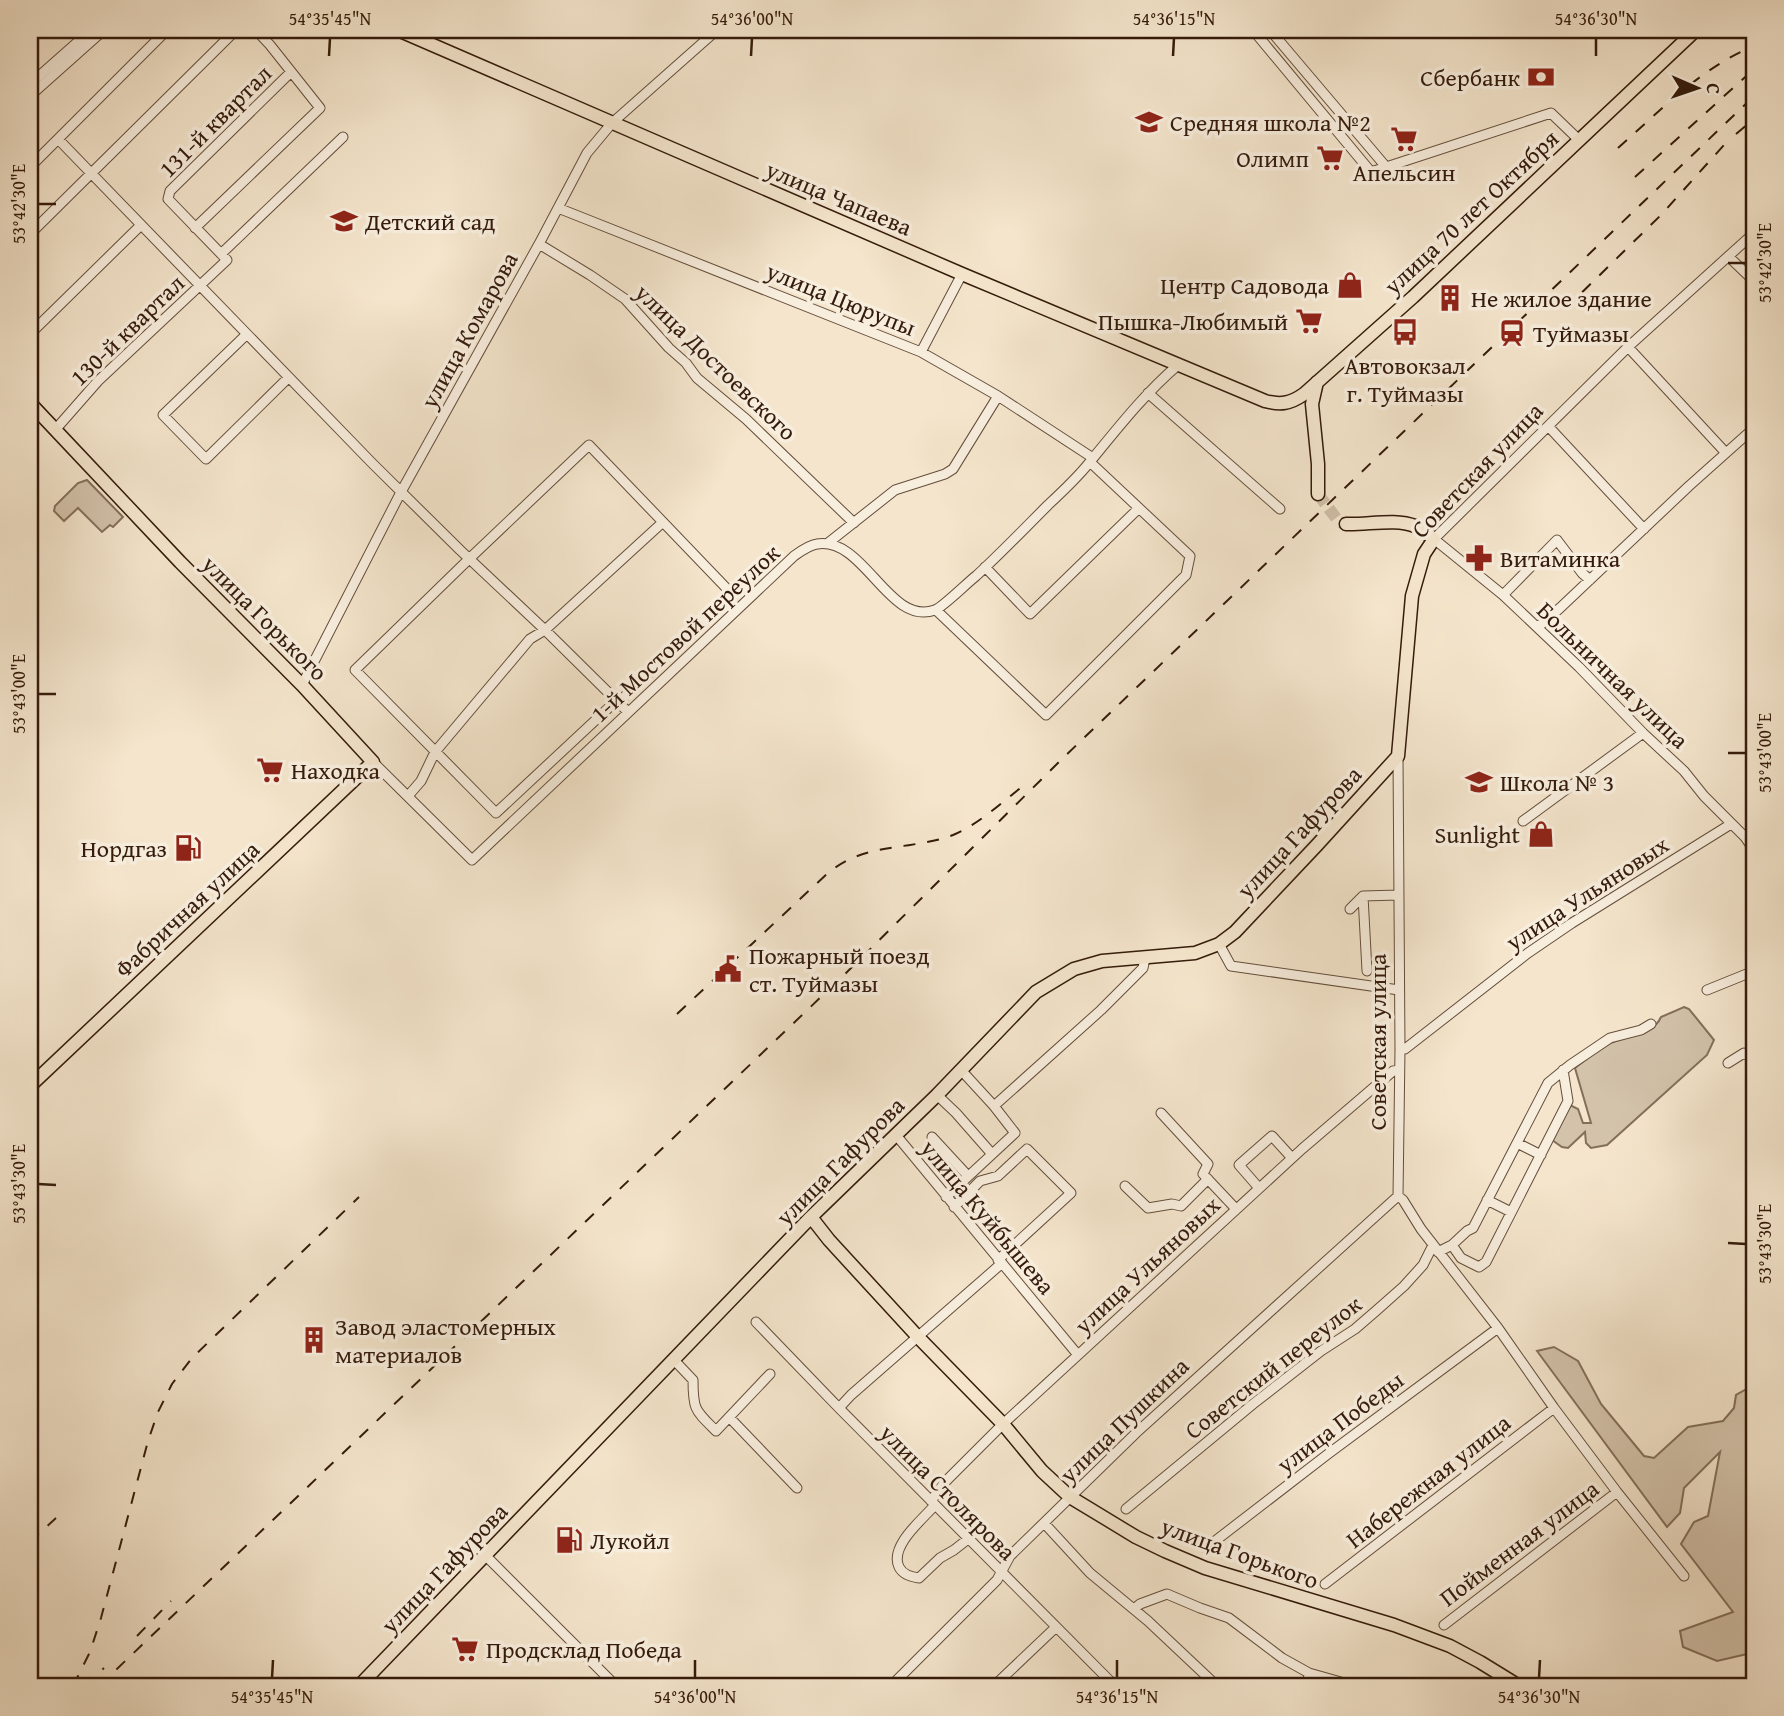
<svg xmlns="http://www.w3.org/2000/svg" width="1784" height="1716" font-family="'Gentium Book Plus',serif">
<rect width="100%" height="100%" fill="#f4e5cc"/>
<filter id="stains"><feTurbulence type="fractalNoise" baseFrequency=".00286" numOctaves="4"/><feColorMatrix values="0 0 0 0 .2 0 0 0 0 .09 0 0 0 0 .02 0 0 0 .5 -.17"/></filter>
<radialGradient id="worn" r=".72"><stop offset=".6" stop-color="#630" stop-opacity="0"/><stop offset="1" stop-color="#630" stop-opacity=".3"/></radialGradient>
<path fill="#d3c3ab" stroke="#846f5b" stroke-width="2" d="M 87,480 L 123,517 L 113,527 L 110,525 L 102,532 L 78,508 L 64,521 L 54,511 L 55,506 L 78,483 Z
M 1684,1007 L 1689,1009 L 1714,1040 L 1707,1055 L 1607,1145 L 1591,1148 L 1586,1143 L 1585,1132 L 1568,1148 L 1562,1147 L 1552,1140 L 1570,1105 L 1578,1109 L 1583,1123 L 1591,1123 L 1575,1068 C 1585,1060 1596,1051 1607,1045 C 1624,1035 1653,1036 1661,1017 Z
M 1554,1347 L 1578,1361 L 1601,1404 L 1644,1456 L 1654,1458 L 1688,1427 L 1723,1421 L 1734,1408 L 1736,1395 L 1750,1387 L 1751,1363 L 1754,1362 L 1754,1648 L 1747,1654 L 1717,1661 L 1683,1647 L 1680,1631 L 1733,1612 L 1681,1544 L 1694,1522 L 1708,1516 L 1720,1452 L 1684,1488 L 1680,1513 L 1667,1527 L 1537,1351 Z"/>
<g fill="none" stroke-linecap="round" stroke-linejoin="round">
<path stroke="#b3a08a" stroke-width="10" d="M 1744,1686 L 1754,1675"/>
<path stroke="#cebda5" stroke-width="12" stroke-dasharray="12 6" stroke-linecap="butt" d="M 1318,494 L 1339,522 L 1346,524"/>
<defs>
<path id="minor" d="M 1253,30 L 1371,172 L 1551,113 L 1579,140
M 1270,30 L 1387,168
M 30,84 L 91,30
M 30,96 L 104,30
M 58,139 L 372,463 L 460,550 L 545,630 L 628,712
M 30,167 L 167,30
M 558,208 L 921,352 L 998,396 L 1093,458
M 195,228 L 320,108 L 270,45 L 256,30
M 1754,233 L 1628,347 L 1434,539 L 1503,595 L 1579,667 L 1643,733 L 1684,771 L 1704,796 L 1745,837 L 1754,850
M 30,234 L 236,30
M 539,244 L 590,275 L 625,299 L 669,348 L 686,363 L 697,378 L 746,419 L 854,523
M 221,254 L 343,137
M 1729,257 L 1754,281
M 30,334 L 141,225
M 247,334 L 163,415 L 206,459 L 288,378
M 1628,347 L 1726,453
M 921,352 L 962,274
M 1148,393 L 1280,509
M 1548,426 L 1644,529
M 55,430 L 98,381 L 227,260 L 168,199 L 170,191 L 291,72
M 589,445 L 732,594 L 623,698 L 616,701 L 496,813 L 355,670 L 469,559 Z
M 828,543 L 895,490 L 945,474 L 953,469 L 998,396
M 985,567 L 1030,614 L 1139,508
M 1503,595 L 1557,540 L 1582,573 L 1590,580
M 936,610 L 1046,715 L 1186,575 L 1190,556 L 1090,462
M 1538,627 L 1560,608 L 1689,486 L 1754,428
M 302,685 L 401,492 L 539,244 L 587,153 L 612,123 L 717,30
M 1398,756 L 1400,1049 L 1398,1196
M 373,762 L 472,860 L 794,556 C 801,551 809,545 817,544 C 864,536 889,627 935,610 C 943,607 968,582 976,576 C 1001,553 1024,529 1048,505 C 1062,492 1077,478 1089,463 C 1117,429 1144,394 1178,365
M 408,796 L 421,781 L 435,752 L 530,639 L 545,630 L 663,522
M 1523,821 L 1643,733
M 1350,909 L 1363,896
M 1219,944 L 1231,966 L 1399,990
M 1367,971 L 1363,896 L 1398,895
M 1707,990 L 1754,971
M 1400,1049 L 1405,1049 L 1528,953 L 1572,923 L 1731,824
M 1728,1063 L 1744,1053 L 1754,1058
M 961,1070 L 994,1106 L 1101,1010 L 1143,968 L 1145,958
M 937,1095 L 956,1113 L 992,1154
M 1161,1113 L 1208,1164 L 1203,1174 L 1236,1209
M 896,1135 L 1078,1355
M 932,1137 L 968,1176
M 1517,1143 L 1541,1155
M 1125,1186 L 1148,1208 L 1172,1204 L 1181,1206 L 1208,1179
M 1259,1188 L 1239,1165 L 1272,1136 L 1292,1158
M 1398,1196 L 1403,1200 L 1421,1229 L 1498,1328 L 1554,1408 L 1617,1492 L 1684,1576
M 946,1197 L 1015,1133 L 994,1106
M 1487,1200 L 1511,1212
M 954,1207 L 980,1181 L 998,1176 L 1027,1149 L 1071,1193 L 998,1260
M 1452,1245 L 1461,1258 L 1479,1267 L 1486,1262 L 1568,1101 L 1563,1070
M 1438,1252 L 1452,1245 L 1467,1231 L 1473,1228 L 1548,1083 L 1570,1065 L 1610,1038 L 1641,1030 L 1651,1024
M 756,1322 L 839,1408 L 1115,1686
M 674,1360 L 693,1380 C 693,1410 695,1410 716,1431 L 770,1374
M 839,1408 L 851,1395 L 1001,1264
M 729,1417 L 797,1488
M 931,1501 L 945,1482 L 1003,1424 L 1302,1149 L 1393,1071 L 1399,1070
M 935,1505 C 923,1519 889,1546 899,1567 C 903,1575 911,1577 919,1578 L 940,1558 L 954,1550 L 968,1539
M 1126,1509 L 1253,1404 L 1321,1351 L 1355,1329 L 1377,1310 L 1404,1286 L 1423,1265 L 1433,1245
M 1044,1523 L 1090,1573 L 1148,1621 L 1217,1686
M 1206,1548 L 1328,1454 L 1498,1328
M 486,1556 L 616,1686
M 1325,1584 L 1554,1408
M 1134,1609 L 1140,1604 L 1167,1594 L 1200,1608 L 1229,1618 L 1282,1658 L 1309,1673 L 1355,1686
M 1444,1625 L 1617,1492
M 891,1686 L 997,1580 L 1010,1556 L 1136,1433 L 1398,1196
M 994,1686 L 1055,1628
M 1307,1686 L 1309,1673"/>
<path id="major" d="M 398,30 L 962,274 L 1265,401 C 1280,405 1290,404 1304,394 L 1413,297 L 1696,30
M 1317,382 L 1312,404 L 1318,464 L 1318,494
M 30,403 L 180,562 L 302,685 L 373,762 L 30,1086
M 811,1217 L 829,1240 L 918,1337 L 1003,1424 L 1042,1471 L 1070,1497 L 1136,1537 L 1165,1551 L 1205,1568 L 1394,1625 L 1450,1646 L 1480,1662 L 1519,1686
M 359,1686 L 811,1217 L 937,1095 L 1036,992 L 1074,969 L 1102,961 L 1195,953 L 1219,944 L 1235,932 L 1317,845 L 1398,756 L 1412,596 L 1424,554 L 1434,539 C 1428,534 1422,529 1415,526 C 1396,518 1367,525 1346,524"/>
</defs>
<use href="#minor" stroke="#644e3b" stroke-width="11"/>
<use href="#major" stroke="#341b0b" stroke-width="15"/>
<use href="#minor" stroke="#f8eede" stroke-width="9"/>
<use href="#major" stroke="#f4e5cc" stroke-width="12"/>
<path stroke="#341b0b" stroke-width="2" stroke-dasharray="12 12" stroke-linecap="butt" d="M 1736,134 L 1754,119
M 1618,148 C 1660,111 1702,67 1754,46
M 1635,177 L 1754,69
M 1565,309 L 1661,215 L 1724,145
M 30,873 L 43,859
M 677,1014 L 830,871 C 836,867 842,863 848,860 C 881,844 919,848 953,835 C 979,824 1001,803 1023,786
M 30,1542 L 56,1518
M 137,1636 L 171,1601
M 73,1686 L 90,1652 L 101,1618 L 148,1441 L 158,1412 L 172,1384 L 192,1358 L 359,1197
M 85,1686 L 104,1668
M 99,1686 L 845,974 L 1063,758 L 1754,96"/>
</g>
<path fill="none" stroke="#341b0b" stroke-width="2.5" d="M 329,56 L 330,38M 751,56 L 752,38M 1173,56 L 1174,38M 1596,56 L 1596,38M 38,204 L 56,204M 1728,263 L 1746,263M 38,694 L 56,694M 1728,753 L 1746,753M 38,1184 L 56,1185M 1728,1243 L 1746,1244M 272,1678 L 273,1660M 695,1678 L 695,1660M 1117,1678 L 1117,1660M 1539,1678 L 1540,1660"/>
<defs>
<symbol id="bank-bare" viewBox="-9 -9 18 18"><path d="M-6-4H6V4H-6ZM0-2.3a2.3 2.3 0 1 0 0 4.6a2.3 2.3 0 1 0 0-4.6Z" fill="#8f2418" stroke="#f8eede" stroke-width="2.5" paint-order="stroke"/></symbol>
<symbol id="school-bare" viewBox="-9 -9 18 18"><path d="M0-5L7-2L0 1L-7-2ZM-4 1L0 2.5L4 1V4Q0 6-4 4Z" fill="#8f2418" stroke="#f8eede" stroke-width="2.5" paint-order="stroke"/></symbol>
<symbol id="supermarket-bare" viewBox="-9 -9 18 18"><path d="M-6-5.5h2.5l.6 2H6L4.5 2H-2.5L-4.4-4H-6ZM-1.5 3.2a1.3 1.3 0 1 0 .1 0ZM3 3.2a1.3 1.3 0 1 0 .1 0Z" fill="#8f2418" stroke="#f8eede" stroke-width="2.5" paint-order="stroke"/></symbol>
<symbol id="shop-bare" viewBox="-9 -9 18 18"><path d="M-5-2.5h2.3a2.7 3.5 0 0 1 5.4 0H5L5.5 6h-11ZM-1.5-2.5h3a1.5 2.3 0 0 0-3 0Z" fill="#8f2418" stroke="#f8eede" stroke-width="2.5" paint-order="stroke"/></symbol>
<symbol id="building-bare" viewBox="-9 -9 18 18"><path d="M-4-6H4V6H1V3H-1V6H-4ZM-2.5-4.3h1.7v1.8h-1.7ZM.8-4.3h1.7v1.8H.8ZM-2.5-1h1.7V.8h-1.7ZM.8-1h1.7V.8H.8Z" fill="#8f2418" stroke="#f8eede" stroke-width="2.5" paint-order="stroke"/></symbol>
<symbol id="bus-bare" viewBox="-9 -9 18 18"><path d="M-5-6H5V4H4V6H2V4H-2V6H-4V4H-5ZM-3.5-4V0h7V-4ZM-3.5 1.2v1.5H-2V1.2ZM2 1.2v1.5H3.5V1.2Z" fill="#8f2418" stroke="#f8eede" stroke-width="2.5" paint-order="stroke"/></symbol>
<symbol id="station-bare" viewBox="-9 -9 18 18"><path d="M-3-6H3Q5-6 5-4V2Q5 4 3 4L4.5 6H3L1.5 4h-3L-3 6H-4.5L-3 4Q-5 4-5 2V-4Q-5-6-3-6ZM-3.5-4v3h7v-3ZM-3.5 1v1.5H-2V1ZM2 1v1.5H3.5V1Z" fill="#8f2418" stroke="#f8eede" stroke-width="2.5" paint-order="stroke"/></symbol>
<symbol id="pharmacy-bare" viewBox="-9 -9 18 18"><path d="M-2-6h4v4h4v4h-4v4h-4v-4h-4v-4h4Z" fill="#8f2418" stroke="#f8eede" stroke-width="2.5" paint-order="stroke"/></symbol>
<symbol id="fuel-bare" viewBox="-9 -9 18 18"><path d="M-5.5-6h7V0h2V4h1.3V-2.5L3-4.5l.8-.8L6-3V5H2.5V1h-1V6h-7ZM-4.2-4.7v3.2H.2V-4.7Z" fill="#8f2418" stroke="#f8eede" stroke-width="2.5" paint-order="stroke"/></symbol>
<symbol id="civic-bare" viewBox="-9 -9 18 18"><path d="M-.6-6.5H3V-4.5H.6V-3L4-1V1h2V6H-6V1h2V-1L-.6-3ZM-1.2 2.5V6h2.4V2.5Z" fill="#8f2418" stroke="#f8eede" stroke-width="2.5" paint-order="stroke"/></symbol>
</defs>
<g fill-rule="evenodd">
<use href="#bank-bare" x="1522" y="58" width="38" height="38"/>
<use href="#school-bare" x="1130" y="103" width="38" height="38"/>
<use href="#supermarket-bare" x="1385" y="120" width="38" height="38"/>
<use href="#supermarket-bare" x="1311" y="139" width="38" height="38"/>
<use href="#school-bare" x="325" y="202" width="38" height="38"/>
<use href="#shop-bare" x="1331" y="266" width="38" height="38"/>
<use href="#building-bare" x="1431" y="279" width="38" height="38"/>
<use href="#supermarket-bare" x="1290" y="302" width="38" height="38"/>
<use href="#bus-bare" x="1386" y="313" width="38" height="38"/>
<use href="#station-bare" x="1493" y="314" width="38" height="38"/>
<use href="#pharmacy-bare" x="1460" y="539" width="38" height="38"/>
<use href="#supermarket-bare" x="251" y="751" width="38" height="38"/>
<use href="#school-bare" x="1460" y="763" width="38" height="38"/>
<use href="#shop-bare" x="1522" y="815" width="38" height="38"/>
<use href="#fuel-bare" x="169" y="829" width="38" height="38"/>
<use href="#civic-bare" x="709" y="950" width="38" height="38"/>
<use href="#building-bare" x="295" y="1321" width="38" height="38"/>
<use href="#fuel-bare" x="550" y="1521" width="38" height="38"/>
<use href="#supermarket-bare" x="446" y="1630" width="38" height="38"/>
</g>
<g text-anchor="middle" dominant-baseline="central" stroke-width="7" stroke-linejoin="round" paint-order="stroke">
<g font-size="24" fill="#341b0b" stroke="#f8eede" text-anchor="start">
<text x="1520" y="77" text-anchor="end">Сбербанк</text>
<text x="1170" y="122">Средняя школа №2</text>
<text x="1309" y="158" text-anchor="end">Олимп</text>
<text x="1404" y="172" text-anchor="middle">Апельсин</text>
<text x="365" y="221">Детский сад</text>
<text x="1329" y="285" text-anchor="end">Центр Садовода</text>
<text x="1471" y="298">Не жилое здание</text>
<text x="1288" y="321" text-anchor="end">Пышка-Любимый</text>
<text x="1533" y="333">Туймазы</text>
<text x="1405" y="365" text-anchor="middle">Автовокзал<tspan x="1405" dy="28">г. Туймазы</tspan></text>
<text x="1500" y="558">Витаминка</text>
<text x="291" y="770">Находка</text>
<text x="1500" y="782">Школа № 3</text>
<text x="1520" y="834" text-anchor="end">Sunlight</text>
<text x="167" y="848" text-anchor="end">Нордгаз</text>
<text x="749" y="955">Пожарный поезд<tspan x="749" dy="28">ст. Туймазы</tspan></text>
<text x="335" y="1326">Завод эластомерных<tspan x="335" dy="28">материалов</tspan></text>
<text x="590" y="1540">Лукойл</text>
<text x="486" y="1649">Продсклад Победа</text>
</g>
<g font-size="24" fill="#341b0b" stroke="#f8eede">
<text transform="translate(215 121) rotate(-45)">131-й квартал</text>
<text transform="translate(839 198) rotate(23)">улица Чапаева</text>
<text transform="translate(1471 212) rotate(-43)">улица 70 лет Октября</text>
<text transform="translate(841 299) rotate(22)">улица Цюрупы</text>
<text transform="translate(127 330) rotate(-44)">130-й квартал</text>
<text transform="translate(469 330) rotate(-61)">улица Комарова</text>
<text transform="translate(716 362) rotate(44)">улица Достоевского</text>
<text transform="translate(1477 470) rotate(-46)">Советская улица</text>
<text transform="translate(265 618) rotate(45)">улица Горького</text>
<text transform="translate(685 633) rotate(-43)">1-й Мостовой переулок</text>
<text transform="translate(1613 675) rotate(44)">Больничная улица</text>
<text transform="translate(1299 832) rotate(-47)">улица Гафурова</text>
<text transform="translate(1587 893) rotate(-33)">улица Ульяновых</text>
<text transform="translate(187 909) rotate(-43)">Фабричная улица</text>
<text transform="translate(1377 1042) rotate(-90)">Советская улица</text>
<text transform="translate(840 1161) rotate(-45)">улица Гафурова</text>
<text transform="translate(988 1217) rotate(50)">улица Куйбышева</text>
<text transform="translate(1147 1265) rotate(-43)">улица Ульяновых</text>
<text transform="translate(1273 1367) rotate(-38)">Советский переулок</text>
<text transform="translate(1124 1420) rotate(-44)">улица Пушкина</text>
<text transform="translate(1340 1422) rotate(-37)">улица Победы</text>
<text transform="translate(1428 1481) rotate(-38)">Набережная улица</text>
<text transform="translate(948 1492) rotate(45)">улица Столярова</text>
<text transform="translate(1519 1543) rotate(-37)">Пойменная улица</text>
<text transform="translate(1240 1553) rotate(20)">улица Горького</text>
<text transform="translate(444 1568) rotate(-46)">улица Гафурова</text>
</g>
</g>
<rect width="1784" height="1716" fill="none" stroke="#f4e5cc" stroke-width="77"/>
<g transform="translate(1697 88) rotate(92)" stroke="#f8eede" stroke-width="5" paint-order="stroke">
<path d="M0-5L12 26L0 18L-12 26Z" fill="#341b0b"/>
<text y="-10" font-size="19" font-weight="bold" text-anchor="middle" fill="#341b0b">С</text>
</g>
<rect x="38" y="38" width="1708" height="1640" fill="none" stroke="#341b0b" stroke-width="2.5"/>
<g font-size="18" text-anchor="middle" fill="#341b0b">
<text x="330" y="25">54°35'45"N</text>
<text x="752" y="25">54°36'00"N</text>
<text x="1174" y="25">54°36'15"N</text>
<text x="1596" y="25">54°36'30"N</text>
<text transform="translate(19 204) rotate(-90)" y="6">53°42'30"E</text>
<text transform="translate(1765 263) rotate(-90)" y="6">53°42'30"E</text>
<text transform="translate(19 694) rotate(-90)" y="6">53°43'00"E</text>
<text transform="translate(1765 753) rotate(-90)" y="6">53°43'00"E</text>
<text transform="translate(19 1184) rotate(-90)" y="6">53°43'30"E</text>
<text transform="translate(1765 1244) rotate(-90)" y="6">53°43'30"E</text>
<text x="272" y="1703">54°35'45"N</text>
<text x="695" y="1703">54°36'00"N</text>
<text x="1117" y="1703">54°36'15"N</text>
<text x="1539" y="1703">54°36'30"N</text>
</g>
<rect width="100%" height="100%" filter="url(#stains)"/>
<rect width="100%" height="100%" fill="url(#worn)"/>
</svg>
